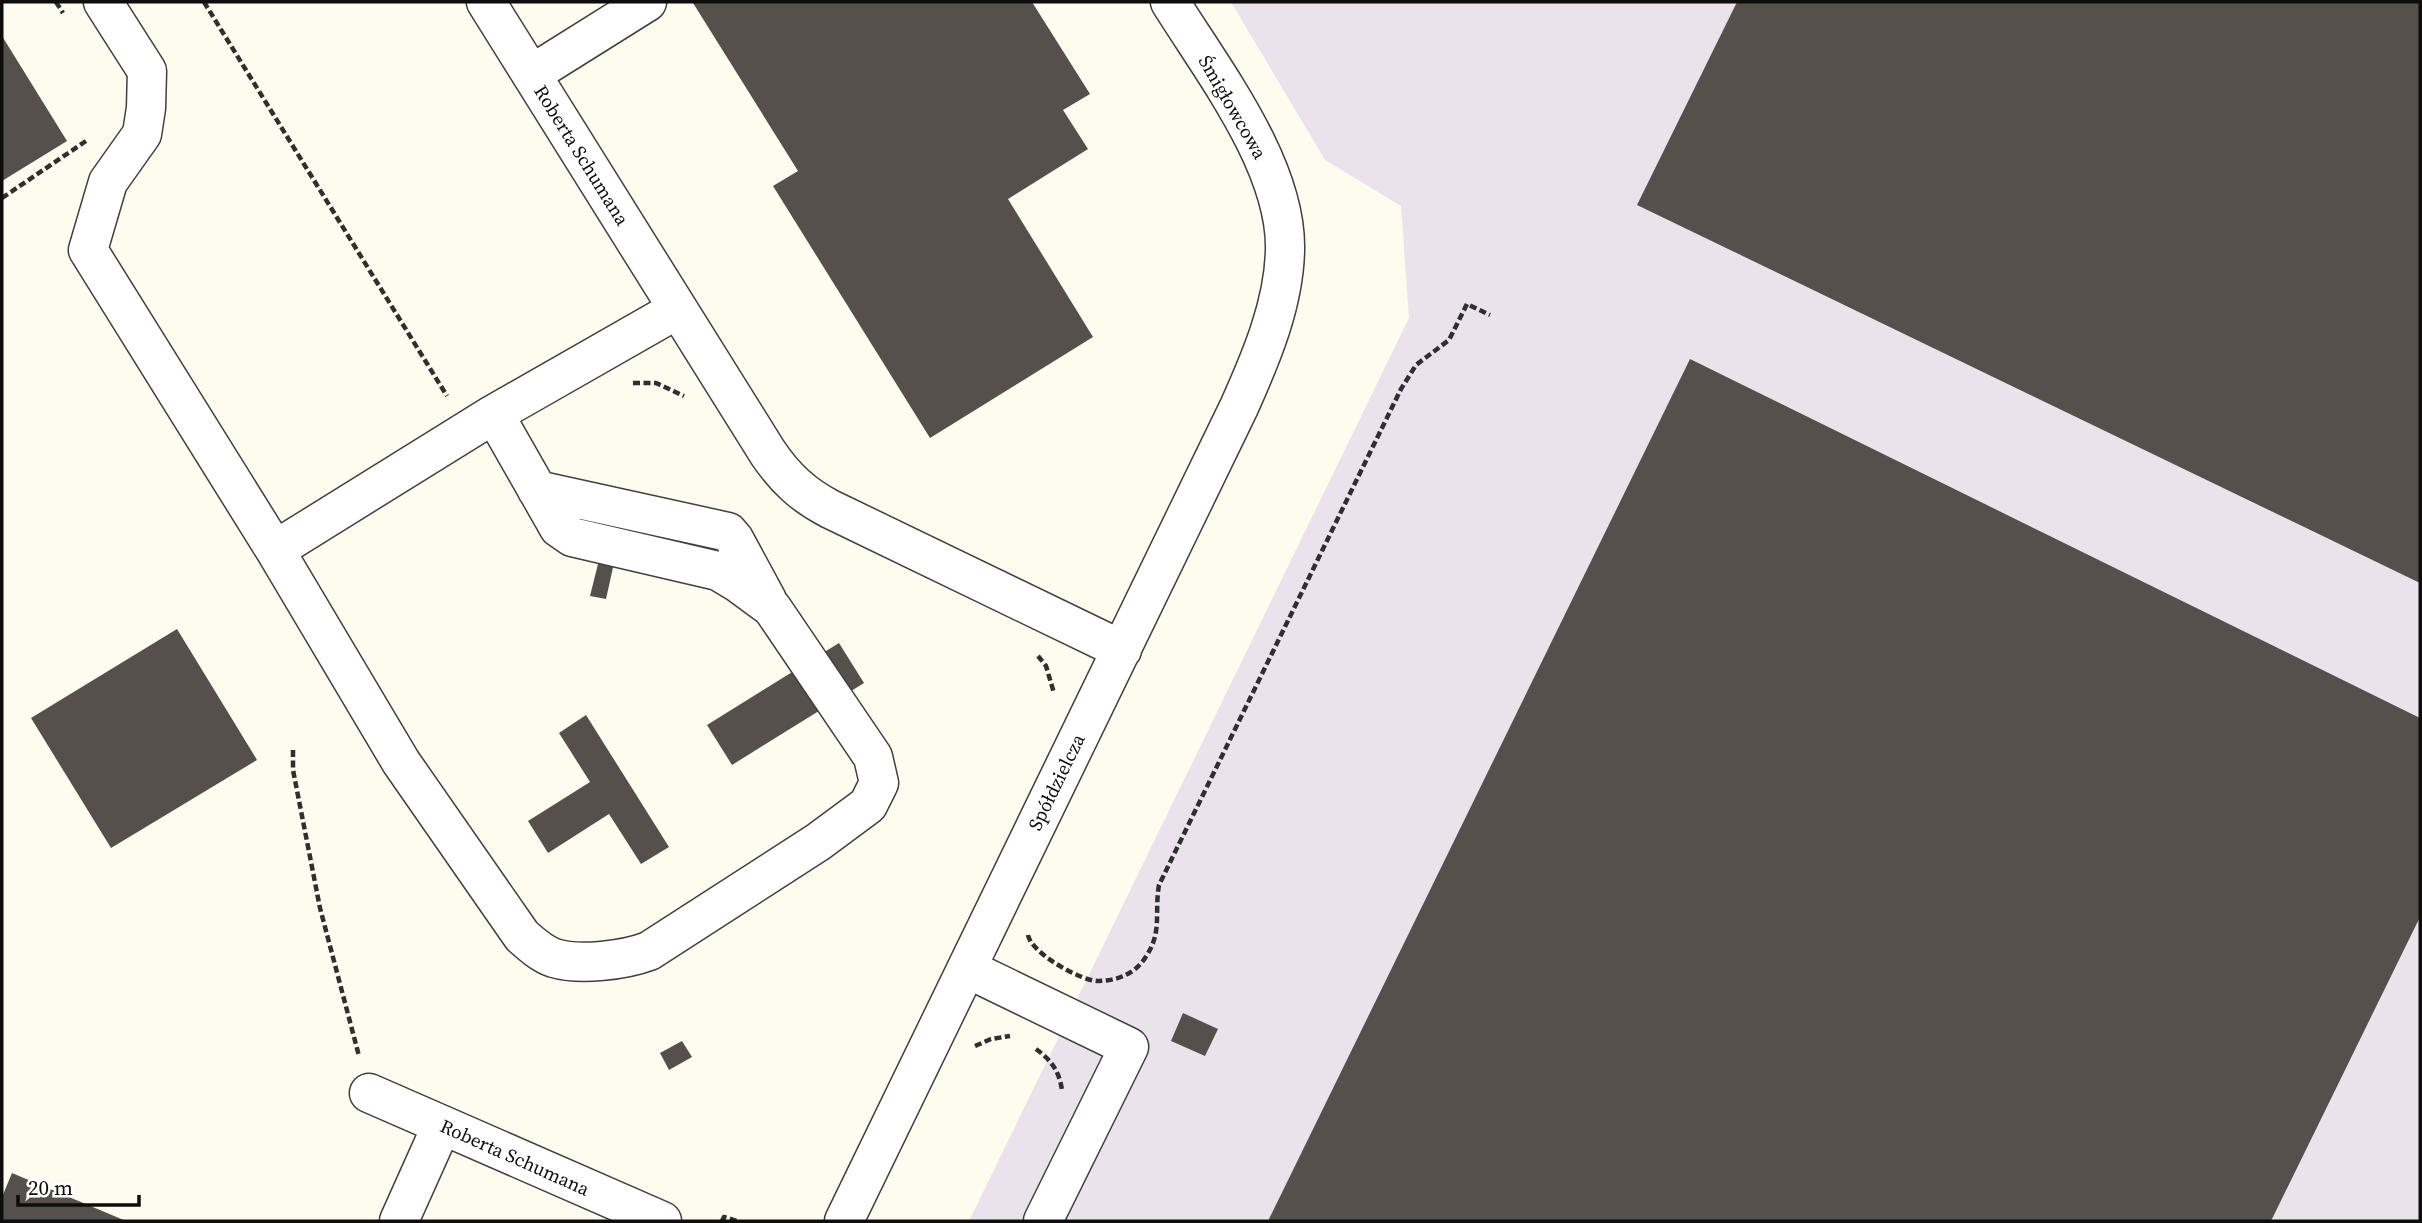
<svg xmlns="http://www.w3.org/2000/svg" width="2422" height="1223" font-family="'Source Serif 4',serif">
<rect width="100%" height="100%" fill="#fdfcef"/>
<path fill="#ebe3eb" d="M 1231,2 L 2420,2 L 2420,1221 L 969,1221 L 1409,318 L 1401,206 L 1325,160 Z"/>
<path fill="#55504b" d="M 695,2 L 1032,2 L 1090,94 L 1063,110 L 1088,149 L 1008,199 L 1093,337 L 930,438 L 773,186 L 798,171 L 693,3 Z
M 1737,2 L 2420,2 L 2420,583 L 1637,205 Z
M 2,36 L 67,141 L 2,181 Z
M 1690,359 L 2420,718 L 2420,917 L 2271,1221 L 1268,1221 Z
M 599,560 L 614,563 L 606,599 L 590,596 Z
M 177,629 L 257,760 L 111,848 L 31,718 Z
M 839,643 L 864,683 L 732,765 L 707,725 Z
M 586,715 L 669,847 L 641,864 L 609,814 L 548,853 L 528,821 L 590,782 L 559,733 Z
M 1183,1013 L 1218,1029 L 1205,1056 L 1171,1041 Z
M 682,1041 L 692,1057 L 669,1070 L 660,1053 Z
M 12,1173 L 126,1221 L 2,1221 L 2,1197 Z"/>
<g fill="none" stroke-linecap="round" stroke-linejoin="round">
<defs>
<path id="minor" d="M 103,2 L 147,71 L 146,108 L 142,134 L 108,182 L 88,250 L 275,550 L 401,762 L 522,936 C 531,944 542,954 554,958 C 580,966 625,960 649,951 L 818,842 L 868,805 L 879,783 L 873,757 L 772,608 L 738,583 L 718,571 L 572,537 L 559,528 L 494,414
M 486,2 L 768,453 C 785,478 803,495 830,509 L 1122,650
M 532,74 L 647,2
M 537,490 L 728,532 L 734,539 L 767,600
M 275,550 L 494,414 L 678,309
M 968,969 L 1129,1047 L 1043,1221
M 369,1093 L 662,1221
M 399,1221 L 442,1125
M 844,1221 L 1239,407 C 1261,358 1284,304 1285,250 C 1287,166 1213,71 1170,2"/>
</defs>
<use href="#minor" stroke="#404040" stroke-width="41"/>
<path stroke="#2f2f2f" stroke-width="4.5" stroke-dasharray="7 3.5" stroke-linecap="butt" d="M 56,2 L 63,13
M 204,2 L 447,396
M 2,198 L 86,141
M 633,383 L 656,383 L 684,396
M 1038,656 L 1046,666 L 1054,693
M 293,750 L 293,770 L 320,908 L 359,1056
M 1028,935 C 1031,953 1081,981 1098,981 C 1116,981 1135,974 1145,958 C 1163,932 1154,914 1159,885 L 1401,389 L 1416,365 L 1449,340 L 1467,304 L 1490,315
M 975,1046 L 991,1039 L 1010,1036
M 1036,1049 C 1052,1061 1059,1071 1062,1090
M 722,1221 L 724,1217 L 737,1221"/>
<use href="#minor" stroke="#fff" stroke-width="38"/>
</g>
<g text-anchor="middle" dominant-baseline="central" stroke-width="7" stroke-linejoin="round" paint-order="stroke">
<g font-size="19" fill="#0d0d0d" stroke="#fff">
<text transform="translate(1233 107) rotate(60)">Śmigłowcowa</text>
<text transform="translate(582 155) rotate(58)">Roberta Schumana</text>
<text transform="translate(1056 782) rotate(-64)">Spółdzielcza</text>
<text transform="translate(515 1157) rotate(24)">Roberta Schumana</text>
</g>
</g>
<rect width="2422" height="1223" fill="none" stroke="#0d0d0d" stroke-width="7"/>
<path d="M18 1195v10h121v-10" fill="none" stroke="#0d0d0d" stroke-width="3.5"/>
<text x="28" y="1195" font-size="21" fill="#0d0d0d" stroke="#ffffff" stroke-width="5" paint-order="stroke">20 m</text>
</svg>
